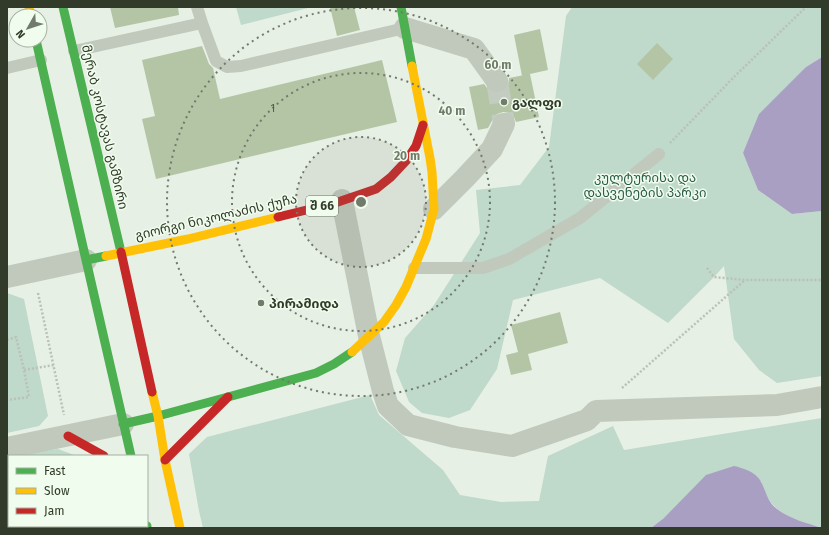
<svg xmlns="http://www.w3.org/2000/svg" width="829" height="535" font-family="'Fira Sans','Noto Sans Georgian',sans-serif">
<rect width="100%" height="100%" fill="#e7f0e5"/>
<path fill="#bfd9cb" d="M 236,7 L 312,7 L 241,25 Z
M 572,7 L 822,7 L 822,57 L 806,67 L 743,153 L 758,190 L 792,214 L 822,211 L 822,376 L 777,383 L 759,370 L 734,339 L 724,266 L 714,277 L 668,323 L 600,278 L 513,300 L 497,369 L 470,410 L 449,418 L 422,413 L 409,402 L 396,371 L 405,338 L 434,305 L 480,233 L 476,190 L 520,185 L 549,147 L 566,16 Z
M 7,293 L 24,299 L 48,416 L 39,426 L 7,433 Z
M 370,395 L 379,415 L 443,470 L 460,495 L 501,502 L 539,501 L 548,456 L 613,426 L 624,450 L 822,418 L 822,528 C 803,522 779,517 768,498 C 764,493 763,486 761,481 L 664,518 L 651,528 L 203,528 L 199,511 L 189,454 L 207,437 Z
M 58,449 L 77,456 L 9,456 L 9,526 L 117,526 L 117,528 L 7,528 L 7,456 Z"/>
<path fill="#a89fc3" d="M 822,57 L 822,211 L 792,214 L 758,190 L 743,153 L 759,114 L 806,67 Z
M 734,466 C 743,468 755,472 760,480 C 766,490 767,502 777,509 C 790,519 807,523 822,528 L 651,528 L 664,518 L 706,475 Z"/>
<path fill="#b4c5a6" d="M 110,7 L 178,7 L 179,15 L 115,28 Z
M 330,7 L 354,7 L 360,30 L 337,36 Z
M 540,29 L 548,70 L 530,74 L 539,117 L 516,122 L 514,117 L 510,113 L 503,112 L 497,114 L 493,119 L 488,128 L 478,130 L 469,87 L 484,84 L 487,88 L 492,92 L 499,93 L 504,91 L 508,86 L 509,78 L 529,74 L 522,76 L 514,35 Z
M 657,43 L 673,59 L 653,80 L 637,64 Z
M 202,46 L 209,64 L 213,68 L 220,99 L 382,60 L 397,122 L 156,179 L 142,119 L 155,116 L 142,60 Z
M 560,312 L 568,343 L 528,354 L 532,370 L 511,375 L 506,355 L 518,352 L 511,325 Z"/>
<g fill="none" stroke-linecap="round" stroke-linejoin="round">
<path stroke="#c3ccc0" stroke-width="22" stroke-dasharray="22 11" stroke-linecap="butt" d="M 497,81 L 504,124"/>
<path stroke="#b9c2b5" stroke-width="2.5" stroke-dasharray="2 2" stroke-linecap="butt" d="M 670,143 L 735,76 L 806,7
M 707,268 L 714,277 L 745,280 L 822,280
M 38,293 L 64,415
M 7,340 L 16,337 L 24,370 L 29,397 L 7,400
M 24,370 L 54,365
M 622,388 L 745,280"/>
<path stroke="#c1c9bd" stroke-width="12" d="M 197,7 L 202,23
M 74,51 L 202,23 L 216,61 L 227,67 L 241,66 L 405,28
M 7,68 L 41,60
M 414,268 L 483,268 L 509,259 L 580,218 L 659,154"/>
<path stroke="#c1c9bd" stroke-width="22" d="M 405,28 L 474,49 L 497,81
M 342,200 L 369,336 L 383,391 L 388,406 L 408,425 L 455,437 L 512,446 L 587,420 L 596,411 L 777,405 L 822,397
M 434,209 L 465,178 L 492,149 L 504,124
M 7,277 L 86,260
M 7,448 L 123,424"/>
<path stroke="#4caf50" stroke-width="9" d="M 63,7 L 121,252
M 401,7 L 412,66
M 36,40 L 86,260
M 106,256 L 86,260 L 131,456
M 123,424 L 158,416 L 316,373 L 334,364 L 352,352
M 147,526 L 147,528"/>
<path stroke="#ffc107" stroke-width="9" d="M 29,7 L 31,16
M 106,256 L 188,239 L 278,217
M 352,352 L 384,322 L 396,305 L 406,287 L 426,239 L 434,209 L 432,172 L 430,158 L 412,66
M 152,392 L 158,416 L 165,460 L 180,528"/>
<path stroke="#c62828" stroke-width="9" d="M 278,217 L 335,203 L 376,189 L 391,177 L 406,161 L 416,146 L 423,125
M 121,252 L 152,392
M 68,436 L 104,456
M 165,460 L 228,397"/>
</g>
<circle cx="361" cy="202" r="65" fill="#717a6b" fill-opacity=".12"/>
<g fill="none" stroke="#717a6b" stroke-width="2" stroke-dasharray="2 4">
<circle cx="361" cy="202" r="65"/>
<circle cx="361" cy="202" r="129"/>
<circle cx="361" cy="202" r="194"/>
</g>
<g fill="#717a6b" stroke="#f0fced" stroke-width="1.5">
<circle cx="504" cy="102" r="4"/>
<circle cx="261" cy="303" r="4"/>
</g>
<g text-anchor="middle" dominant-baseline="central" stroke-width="3" stroke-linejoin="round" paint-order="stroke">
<g font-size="11" fill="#525e49">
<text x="273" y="108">1</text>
</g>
<rect fill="#f0fced" stroke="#6b7564" stroke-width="1" x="306" y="196" width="32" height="20" rx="3"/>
<g font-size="12" font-weight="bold" fill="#323b2a">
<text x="322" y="206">შ 66</text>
</g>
<g font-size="13" font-weight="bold" fill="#323b2a" stroke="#f0fced" text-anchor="start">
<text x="512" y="102">გალფი</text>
<text x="269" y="303">პირამიდა</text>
</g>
<g font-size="13" fill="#323b2a" stroke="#f0fced">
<text transform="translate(105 127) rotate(77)">მერაბ კოსტავას გამზირი</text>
<text transform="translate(216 217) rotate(-13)">გიორგი ნიკოლაძის ქუჩა</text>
</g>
<g font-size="13" fill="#2c5c4a" stroke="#f0fced">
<text x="645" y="177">კულტურისა და<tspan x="645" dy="15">დასვენების პარკი</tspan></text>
</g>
</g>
<circle cx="361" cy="202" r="6" fill="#717a6b" stroke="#f0fced" stroke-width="2"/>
<g font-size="12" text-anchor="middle" font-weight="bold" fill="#717a6b" stroke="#f0fced" stroke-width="3" stroke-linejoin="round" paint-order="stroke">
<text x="498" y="69">60 m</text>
<text x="452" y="115">40 m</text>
<text x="407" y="160">20 m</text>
</g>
<rect width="829" height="535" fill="none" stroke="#323b2a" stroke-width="16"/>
<rect x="8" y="455" width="140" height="72" fill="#f0fced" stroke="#a4af9f"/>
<rect x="16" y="468" width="20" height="6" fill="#4caf50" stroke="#a4af9f"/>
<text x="44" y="475" font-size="12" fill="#323b2a">Fast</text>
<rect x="16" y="488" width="20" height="6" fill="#ffc107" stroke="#a4af9f"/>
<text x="44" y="495" font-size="12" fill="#323b2a">Slow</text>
<rect x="16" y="508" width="20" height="6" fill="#c62828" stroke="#a4af9f"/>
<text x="44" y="515" font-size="12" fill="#323b2a">Jam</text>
<g transform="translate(28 28) rotate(231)"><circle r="19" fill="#f0fced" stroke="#a4af9f"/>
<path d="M0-3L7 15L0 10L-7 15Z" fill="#717a6b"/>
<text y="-6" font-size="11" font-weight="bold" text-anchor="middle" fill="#323b2a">N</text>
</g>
</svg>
